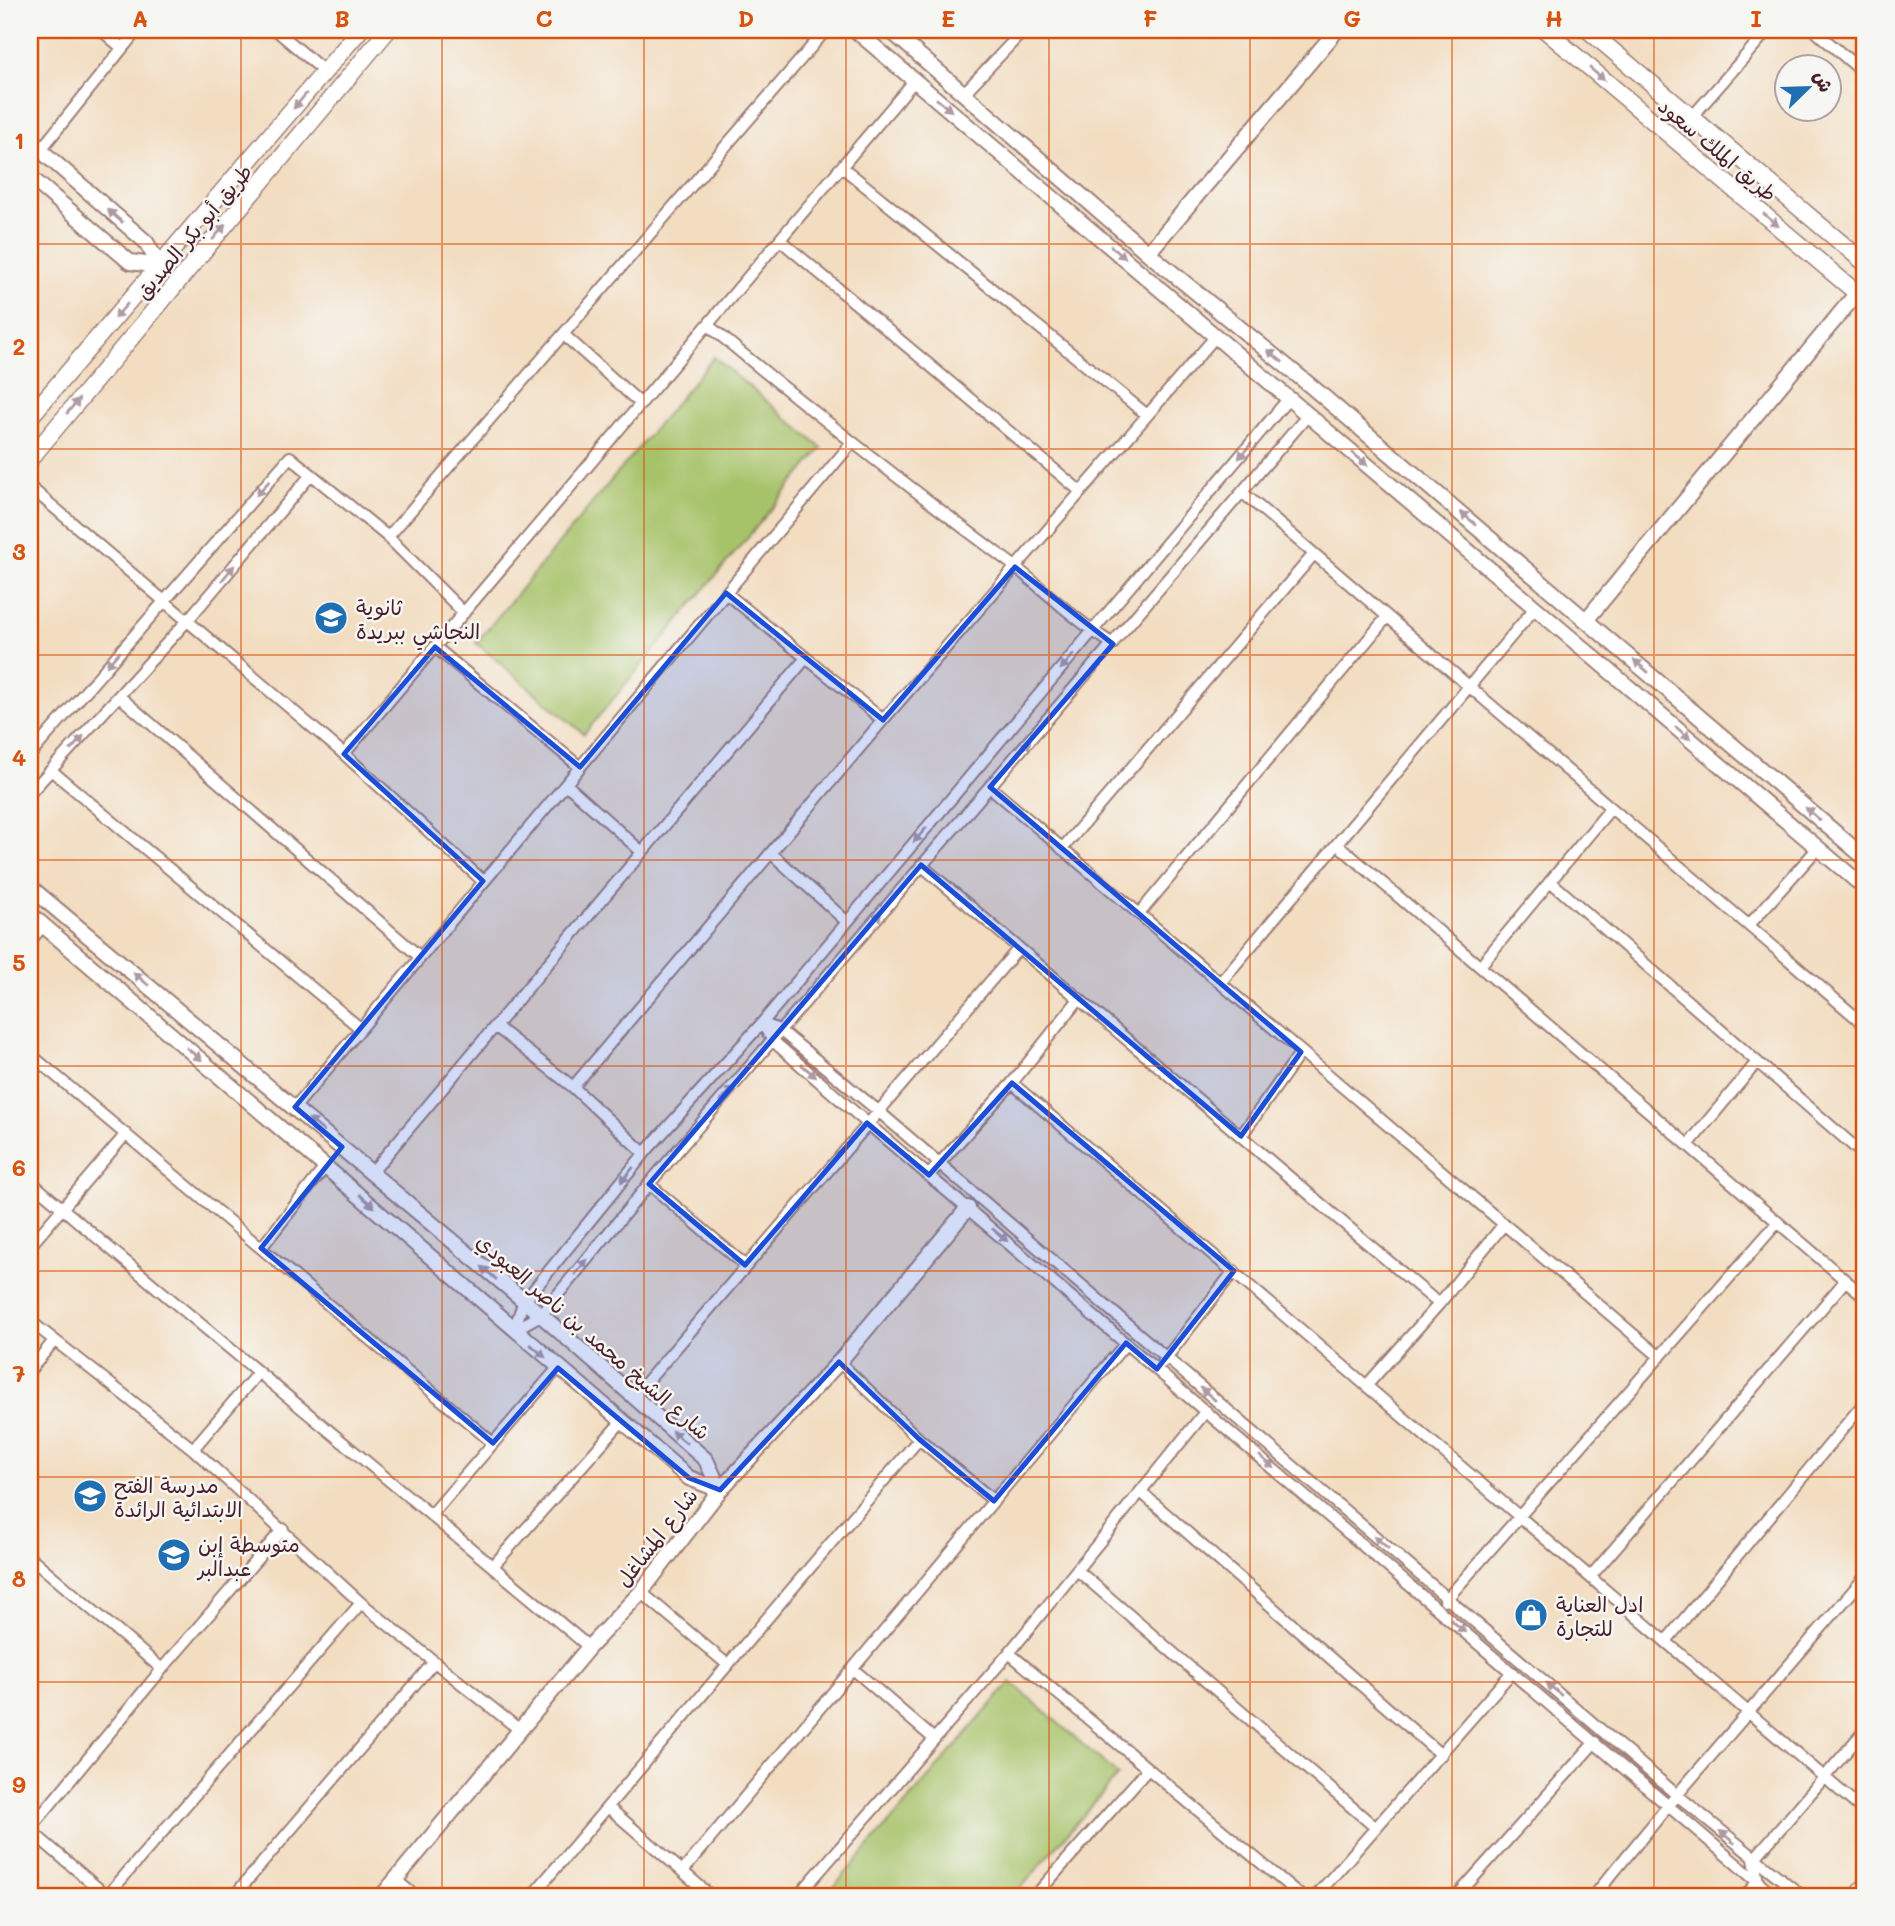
<svg xmlns="http://www.w3.org/2000/svg" width="1895" height="1926" font-family="Mali,'Playpen Sans Arabic',sans-serif">
<rect width="100%" height="100%" fill="#f6f6f2"/>
<filter id="ink" filterUnits="userSpaceOnUse"><feTurbulence type="fractalNoise" baseFrequency=".0143" numOctaves="2"/><feDisplacementMap in="SourceGraphic" scale="14" xChannelSelector="R" yChannelSelector="G"/><feConvolveMatrix kernelMatrix="1 2 1 2 8 2 1 2 1" color-interpolation-filters="sRGB"/></filter>
<filter id="wash" filterUnits="userSpaceOnUse"><feTurbulence type="fractalNoise" baseFrequency=".00686" numOctaves="4" result="noise"/><feDisplacementMap in="SourceGraphic" scale="28" xChannelSelector="R" yChannelSelector="G"/><feGaussianBlur stdDeviation="1.57" result="paint"/><feColorMatrix in="noise" values="0 0 0 0 0 0 0 0 0 0 0 0 0 0 0 0 0 1.4 0 .05"/><feComposite in="paint" operator="in"/></filter>
<g filter="url(#wash)">
<rect width="100%" height="100%" fill="#f2ddc1"/>
<path fill="#a7c36a" stroke="#78714a" stroke-width="2" d="M 714,357 L 822,448 L 584,734 L 476,643 Z
M 1011,1682 L 1118,1775 L 1014,1896 L 826,1896 Z"/>
</g>
<g filter="url(#ink)">
<g fill="none" stroke-linecap="round" stroke-linejoin="round">
<defs>
<path id="minor" d="M 101,30 L 122,48
M 276,30 L 325,72
M 1814,30 L 1865,74
M 964,93 L 1024,30
M 1692,117 L 1768,30
M 30,163 L 137,30
M 842,167 L 1147,415
M 780,240 L 1080,491
M 708,325 C 806,407 906,485 1009,562 C 1044,589 1075,621 1113,644
M 564,335 L 641,404
M 30,487 L 344,754 L 483,881
M 1243,493 L 1865,1025
M 388,537 L 826,30
M 726,593 L 883,720
M 435,647 L 580,767
M 119,696 L 420,957
M 344,754 L 915,80
M 30,755 L 290,457 L 388,537 L 464,613
M 52,771 L 360,1028
M 566,784 L 642,852
M 990,787 L 1660,1357
M 30,793 L 187,621 L 310,476
M 1337,844 L 1865,1297
M 1062,849 L 1314,554
M 771,853 L 846,921
M 921,865 L 1439,1304
M 1550,881 L 1865,1156
M 1139,914 L 1387,617
M 1749,925 L 1818,848
M 30,941 L 43,926
M 1480,966 L 1611,808
M 1220,983 L 1535,608
M 762,1023 L 781,1031 L 877,1110 L 1677,1795 L 1802,1896
M 762,1023 L 773,1041 L 867,1123 L 1774,1896
M 495,1026 L 573,1087 L 644,1153
M 30,1054 L 493,1443
M 1012,1083 L 1865,1812
M 573,1087 L 883,720 L 1216,336
M 295,1107 L 851,444
M 1241,1136 L 1301,1052
M 1688,1145 L 1757,1062
M 372,1172 L 806,658
M 929,1175 L 1012,1083 L 1079,999
M 30,1181 C 215,1338 403,1491 589,1647
M 649,1184 L 745,1265
M 30,1246 L 126,1134
M 261,1248 L 326,1166
M 30,1321 L 193,1449 L 361,1603 L 521,1731
M 514,1330 L 541,1315 L 649,1184 L 1308,415
M 514,1330 L 523,1303 L 648,1149 L 762,1023 L 1289,398
M 839,1362 L 919,1439 L 994,1501
M 1162,1363 L 1234,1271
M 30,1370 L 53,1342
M 1367,1385 L 1439,1304 L 1504,1224
M 633,1398 L 1019,948
M 193,1449 L 257,1374
M 1141,1492 L 1441,1755
M 432,1514 L 558,1368
M 30,1557 L 162,1669
M 493,1566 L 622,1421
M 1077,1570 L 1376,1828
M 1591,1576 L 1846,1280
M 641,1592 L 728,1665
M 1445,1601 L 1778,1222
M 1666,1641 L 1865,1402
M 1009,1653 L 1301,1896
M 853,1669 L 934,1739
M 608,1807 L 711,1896
M 30,1829 L 162,1669 L 283,1529
M 30,1830 L 107,1896
M 683,1871 L 1126,1343
M 396,1880 L 415,1896
M 107,1896 L 361,1603
M 234,1896 L 433,1663
M 532,1896 L 919,1439
M 798,1896 L 1009,1653 L 1206,1411
M 1035,1896 L 1148,1769
M 1316,1896 L 1512,1672
M 1457,1896 L 1595,1742
M 1594,1896 L 1677,1795 L 1865,1577
M 1745,1896 L 1758,1882 L 1754,1859 L 1865,1730"/>
<path id="tertiary" d="M 855,30 L 1865,888
M 890,30 L 1148,253 L 1312,387 L 1865,858
M 30,141 L 146,242 L 160,266
M 30,177 L 130,262 L 160,266
M 1148,253 L 1337,30
M 1587,619 L 1857,293
M 30,887 L 541,1315 L 706,1460 L 720,1490
M 30,914 L 689,1478 L 720,1490
M 382,1896 L 589,1647 L 641,1592 L 720,1490 L 839,1362 L 968,1208"/>
<path id="secondary" d="M 1545,30 L 1865,300
M 1588,30 L 1865,263
M 30,417 L 360,30
M 30,459 L 388,30"/>
<path id="primary" d="M 1858,1896 L 1865,1888"/>
</defs>
<use href="#minor" stroke="#9e7e76" stroke-width="14"/>
<use href="#tertiary" stroke="#9e7e76" stroke-width="18"/>
<use href="#secondary" stroke="#9e7e76" stroke-width="19"/>
<use href="#primary" stroke="#9e7e76" stroke-width="21"/>
<use href="#minor" stroke="#fff" stroke-width="10"/>
<use href="#tertiary" stroke="#fff" stroke-width="14"/>
<use href="#secondary" stroke="#fff" stroke-width="16"/>
<use href="#primary" stroke="#fff" stroke-width="18"/>
</g>
<defs><path id="oneway-solid" d="M-6-.8H1V-3.2L6.5 0L1 3.2V.8H-6Z" transform="scale(1.75)"/></defs>
<g fill="#ae9aa0">
<use href="#oneway-solid" transform="translate(1597 74) rotate(40)"/>
<use href="#oneway-solid" transform="translate(300 101) rotate(130)"/>
<use href="#oneway-solid" transform="translate(944 105) rotate(40)"/>
<use href="#oneway-solid" transform="translate(115 216) rotate(-139)"/>
<use href="#oneway-solid" transform="translate(1771 220) rotate(40)"/>
<use href="#oneway-solid" transform="translate(219 232) rotate(-50)"/>
<use href="#oneway-solid" transform="translate(1118 252) rotate(40)"/>
<use href="#oneway-solid" transform="translate(121 311) rotate(131)"/>
<use href="#oneway-solid" transform="translate(1275 356) rotate(-141)"/>
<use href="#oneway-solid" transform="translate(73 406) rotate(-50)"/>
<use href="#oneway-solid" transform="translate(1245 451) rotate(130)"/>
<use href="#oneway-solid" transform="translate(1360 459) rotate(40)"/>
<use href="#oneway-solid" transform="translate(263 488) rotate(132)"/>
<use href="#oneway-solid" transform="translate(1468 518) rotate(-140)"/>
<use href="#oneway-solid" transform="translate(228 573) rotate(-50)"/>
<use href="#oneway-solid" transform="translate(113 659) rotate(131)"/>
<use href="#oneway-solid" transform="translate(1067 662) rotate(131)"/>
<use href="#oneway-solid" transform="translate(1641 666) rotate(-139)"/>
<use href="#oneway-solid" transform="translate(1683 733) rotate(40)"/>
<use href="#oneway-solid" transform="translate(77 743) rotate(-48)"/>
<use href="#oneway-solid" transform="translate(1024 748) rotate(-49)"/>
<use href="#oneway-solid" transform="translate(1813 814) rotate(-139)"/>
<use href="#oneway-solid" transform="translate(920 835) rotate(131)"/>
<use href="#oneway-solid" transform="translate(875 920) rotate(-50)"/>
<use href="#oneway-solid" transform="translate(141 979) rotate(-140)"/>
<use href="#oneway-solid" transform="translate(194 1054) rotate(40)"/>
<use href="#oneway-solid" transform="translate(809 1071) rotate(41)"/>
<use href="#oneway-solid" transform="translate(727 1094) rotate(-49)"/>
<use href="#oneway-solid" transform="translate(316 1125) rotate(-140)"/>
<use href="#oneway-solid" transform="translate(627 1175) rotate(129)"/>
<use href="#oneway-solid" transform="translate(367 1201) rotate(41)"/>
<use href="#oneway-solid" transform="translate(1000 1235) rotate(40)"/>
<use href="#oneway-solid" transform="translate(581 1267) rotate(-51)"/>
<use href="#oneway-solid" transform="translate(489 1273) rotate(-139)"/>
<use href="#oneway-solid" transform="translate(538 1351) rotate(41)"/>
<use href="#oneway-solid" transform="translate(1208 1394) rotate(-139)"/>
<use href="#oneway-solid" transform="translate(679 1437) rotate(-140)"/>
<use href="#oneway-solid" transform="translate(1267 1462) rotate(40)"/>
<use href="#oneway-solid" transform="translate(1381 1542) rotate(-139)"/>
<use href="#oneway-solid" transform="translate(1458 1626) rotate(41)"/>
<use href="#oneway-solid" transform="translate(1554 1689) rotate(-139)"/>
<use href="#oneway-solid" transform="translate(1727 1837) rotate(-140)"/>
</g>
</g>
<path fill="#1d4ed8" fill-opacity="0.2" stroke="#1d4ed8" stroke-width="5" stroke-linejoin="round" d="M 1015,567 L 1113,644 L 990,787 L 1301,1052 L 1241,1136 L 921,865 L 649,1184 L 745,1265 L 867,1123 L 929,1175 L 1012,1083 L 1234,1271 L 1157,1369 L 1126,1343 L 994,1501 L 919,1439 L 839,1362 L 720,1490 L 689,1478 L 558,1368 L 493,1443 L 261,1248 L 342,1147 L 295,1107 L 483,881 L 344,754 L 435,647 L 580,767 L 726,593 L 883,720 Z"/>
<path fill="none" stroke="#d8530f" stroke-width="2" stroke-opacity="0.55" d="M 241,30 L 241,1896M 442,30 L 442,1896M 644,30 L 644,1896M 846,30 L 846,1896M 1049,30 L 1049,1896M 1250,30 L 1250,1896M 1452,30 L 1452,1896M 1654,30 L 1654,1896M 30,244 L 1865,244M 30,449 L 1865,449M 30,655 L 1865,655M 30,860 L 1865,860M 30,1066 L 1865,1066M 30,1271 L 1865,1271M 30,1477 L 1865,1477M 30,1682 L 1865,1682"/>
<defs>
<symbol id="school-disc" viewBox="-11 -11 22 22"><circle r="9.5" fill="#1f6fb2" stroke="#f6f6f2"/><path d="M0-5L7-2L0 1L-7-2ZM-4 1L0 2.5L4 1V4Q0 6-4 4Z" fill="#fff"/></symbol>
<symbol id="shop-disc" viewBox="-11 -11 22 22"><circle r="9.5" fill="#1f6fb2" stroke="#f6f6f2"/><path d="M-5-2.5h2.3a2.7 3.5 0 0 1 5.4 0H5L5.5 6h-11ZM-1.5-2.5h3a1.5 2.3 0 0 0-3 0Z" fill="#fff"/></symbol>
</defs>
<g fill-rule="evenodd">
<use href="#school-disc" x="312" y="599" width="38" height="38"/>
<use href="#school-disc" x="71" y="1477" width="38" height="38"/>
<use href="#school-disc" x="155" y="1536" width="38" height="38"/>
<use href="#shop-disc" x="1512" y="1596" width="38" height="38"/>
</g>
<g text-anchor="middle" dominant-baseline="central" stroke-width="5" stroke-linejoin="round" paint-order="stroke">
<g font-size="21" fill="#4a1f2b" stroke="#f6f6f2">
<text transform="translate(1718 149) rotate(40)">طريق الملك سعود</text>
<text transform="translate(193 231) rotate(-50)">طريق أبو بكر الصديق</text>
<text transform="translate(594 1336) rotate(41)">شارع الشيخ محمد بن ناصر العبودي</text>
<text transform="translate(656 1537) rotate(-52)">شارع المشاغل</text>
</g>
<g font-size="21" fill="#4a1f2b" stroke="#f6f6f2" text-anchor="start">
<text x="356" y="606">ثانوية<tspan x="356" dy="24">النجاشي ببريدة</tspan></text>
<text x="114" y="1484">مدرسة الفتح<tspan x="114" dy="24">الابتدائية الرائدة</tspan></text>
<text x="198" y="1543">متوسطة إبن<tspan x="198" dy="24">عبدالبر</tspan></text>
<text x="1556" y="1603">ادل العناية<tspan x="1556" dy="24">للتجارة</tspan></text>
</g>
</g>
<rect width="1895" height="1926" fill="none" stroke="#f6f6f2" stroke-width="77"/>
<g transform="translate(1808 88) rotate(67)"><circle r="33" fill="#f6f6f2" stroke="#b1a0a2" stroke-width="2"/>
<path d="M0-5L12 26L0 18L-12 26Z" fill="#1f6fb2"/>
<text y="-10" font-size="19" font-weight="bold" text-anchor="middle" fill="#4a1f2b">ش</text>
</g>
<rect x="38" y="38" width="1818" height="1850" fill="none" stroke="#d8530f" stroke-width="2.5"/>
<g font-size="23" text-anchor="middle" font-weight="bold" fill="#d8530f">
<text x="140" y="27">A</text>
<text x="342" y="27">B</text>
<text x="544" y="27">C</text>
<text x="746" y="27">D</text>
<text x="948" y="27">E</text>
<text x="1150" y="27">F</text>
<text x="1352" y="27">G</text>
<text x="1554" y="27">H</text>
<text x="1756" y="27">I</text>
<text x="19" y="149">1</text>
<text x="19" y="355">2</text>
<text x="19" y="560">3</text>
<text x="19" y="766">4</text>
<text x="19" y="971">5</text>
<text x="19" y="1176">6</text>
<text x="19" y="1382">7</text>
<text x="19" y="1587">8</text>
<text x="19" y="1793">9</text>
</g>
</svg>
